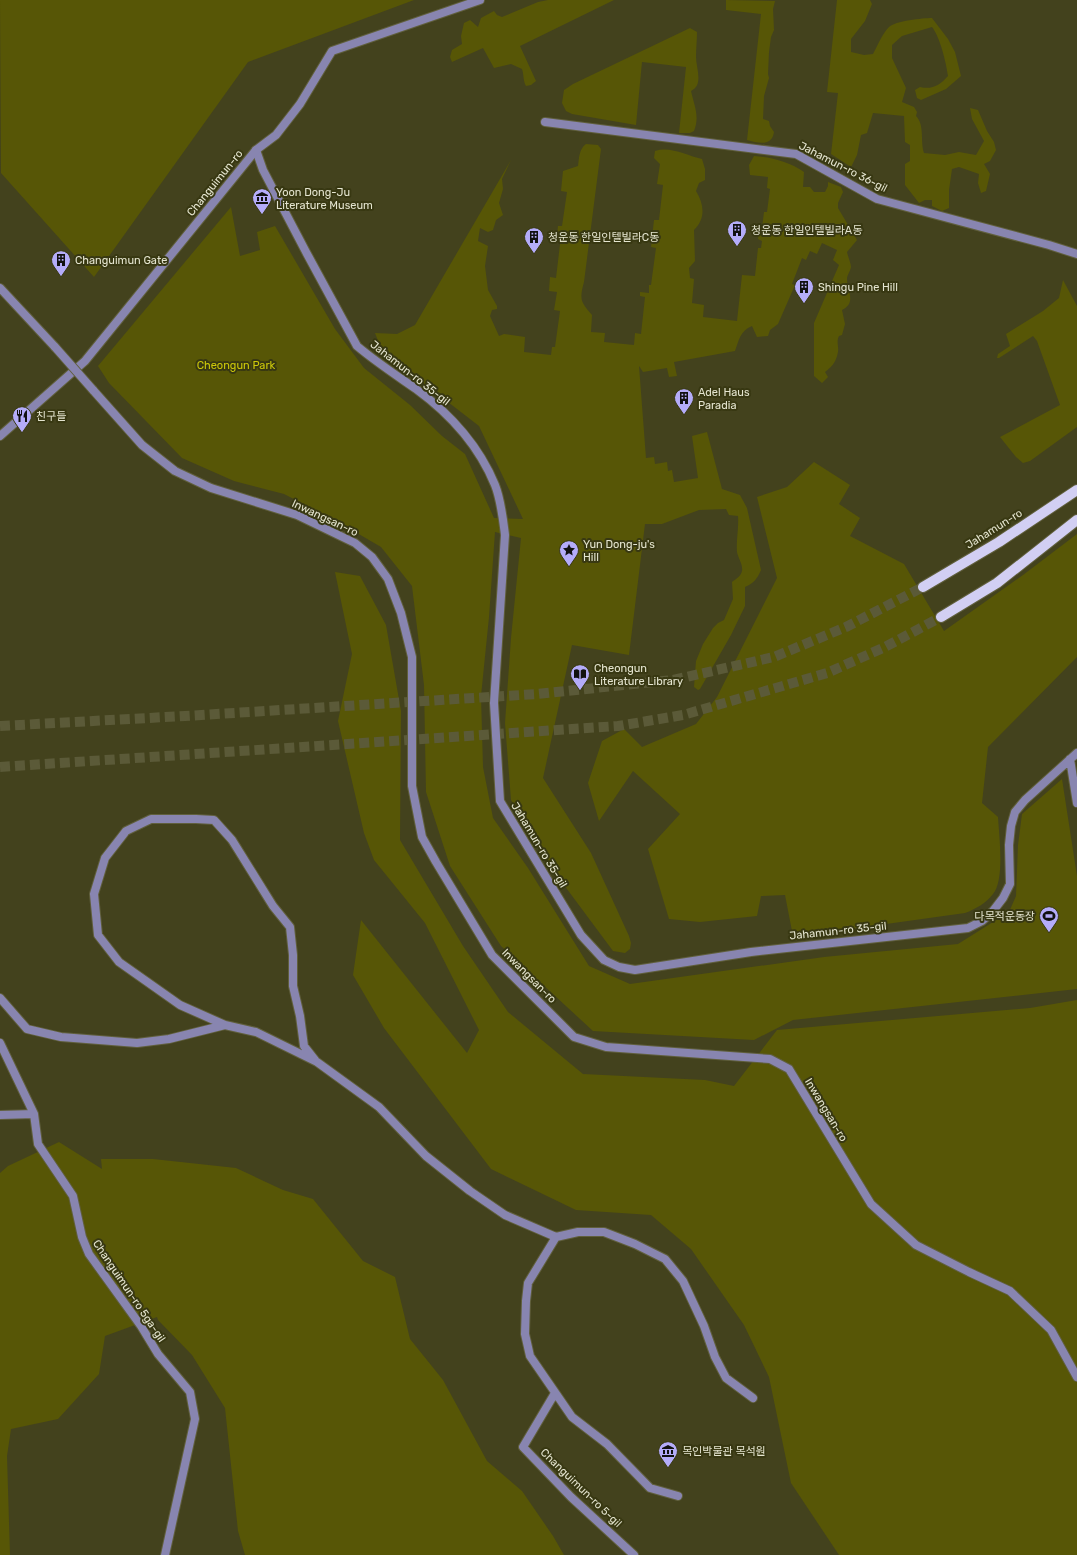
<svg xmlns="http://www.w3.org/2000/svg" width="1077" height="1555" font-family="Rubik,'Noto Sans KR',sans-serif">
<rect width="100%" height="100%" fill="#43421d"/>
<path fill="#575606" d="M 0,0 L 414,0 L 248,62 L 94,277 L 1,173 Z
M 548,0 L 614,0 L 520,46 L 536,81 L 531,85 L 526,86 C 523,81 524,75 522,69 L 511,64 L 494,68 L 483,48 L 452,62 L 450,57 L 452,50 L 462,44 L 461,36 L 464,23 L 470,20 L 478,27 L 481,18 L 494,11 L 497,15 L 502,17 L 538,2 Z
M 726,0 L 775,1 L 773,9 L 774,30 L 771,37 L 769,52 L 768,74 L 769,78 L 764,96 L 763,119 L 769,121 L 770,126 L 774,132 C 772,147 758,143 747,140 L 761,14 L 726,10 Z
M 837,0 L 870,0 L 872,4 L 865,21 L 851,39 L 851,52 L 864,55 L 873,54 C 878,45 882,34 889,27 C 895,21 923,18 932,18 L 948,39 L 955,52 L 961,76 L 946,89 L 921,100 L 917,98 L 915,90 L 920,87 C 932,90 940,85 948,76 C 946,62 940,37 932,27 L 902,36 L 892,45 L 892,58 L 906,88 L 902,102 L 914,107 L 917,112 L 916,116 C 925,125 920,142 924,153 L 945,155 L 959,152 L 976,155 L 984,141 L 972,119 L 970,108 L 978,110 L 987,131 L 994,142 L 996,150 L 990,161 L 984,164 L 990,174 L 986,191 L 981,193 L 978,183 L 979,174 L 959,167 L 952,169 L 949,190 L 949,208 L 942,211 L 932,206 L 932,200 L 925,200 L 919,203 L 905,185 L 905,164 L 910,161 L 910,145 L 905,142 L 904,116 L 873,113 L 867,133 L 861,135 L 857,155 L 851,167 L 831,154 L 838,93 L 827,92 Z
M 690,28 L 697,32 C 697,40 696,48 696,57 C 696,68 704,85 691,91 C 694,105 700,116 694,131 L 690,133 L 679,133 L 686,67 L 642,62 L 636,125 L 572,114 L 566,111 L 562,103 L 564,90 L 573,84 Z
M 586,144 L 598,145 L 601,149 L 584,282 C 579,300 581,302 592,315 L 591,332 L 605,333 L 604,342 L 634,345 L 635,333 L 641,334 L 645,297 L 640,296 L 640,292 L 649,293 L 649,285 L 651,285 L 656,248 L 651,247 L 654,220 L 659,220 L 663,185 L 657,184 L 660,164 L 654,158 L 655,151 C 671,146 687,156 702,159 L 705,169 L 705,180 L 699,183 L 696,191 C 704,204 706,218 694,230 L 695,261 L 689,268 L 690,278 L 694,279 L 692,303 L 704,305 L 703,317 L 737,321 L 742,275 L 755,276 L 758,248 L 761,248 L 762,241 L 758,239 L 759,227 L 762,228 L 764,212 L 767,212 L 770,189 L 767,188 L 768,177 L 750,175 L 749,165 L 754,156 C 771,157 790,162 804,172 L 803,187 L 810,187 L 814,192 L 825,192 L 828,186 L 828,182 L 841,187 L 843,192 L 838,203 L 838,208 L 857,240 L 847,252 C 848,257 851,263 851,267 C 850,272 847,275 847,279 C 847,290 857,303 842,310 L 845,324 L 842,335 L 839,336 C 836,342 839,346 838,352 C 836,361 834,365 825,372 L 828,377 L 822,383 L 814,376 L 814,323 L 839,265 L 833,260 L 837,250 L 822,243 L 817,254 L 810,251 L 806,260 L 802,258 L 792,284 L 795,285 L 778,324 L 770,330 L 768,336 L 757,337 L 752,326 C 740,331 739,340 735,351 L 674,362 L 677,376 L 669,377 L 667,368 L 643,372 L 639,366 L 646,458 L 654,457 L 655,464 L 667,462 L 668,471 L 672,470 L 674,482 L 698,478 L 692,436 L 707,432 L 722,489 L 740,495 L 747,508 L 761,570 C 757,579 754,583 745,587 L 745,606 L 731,635 L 700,689 L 698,690 L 694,687 L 696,661 L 703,644 L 713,628 L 718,623 L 724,620 L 733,599 L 732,582 C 736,579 741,576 742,571 C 743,564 738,558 737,552 C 736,540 739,528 738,516 L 729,515 L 726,509 L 699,510 L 662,524 L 645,524 L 629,655 L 572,645 L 543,778 L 591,853 L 629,936 L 631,943 L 630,949 L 625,953 L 613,951 L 561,881 L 511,800 L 505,723 L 511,638 L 521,538 L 495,532 L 489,617 L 481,696 L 483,767 L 493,818 L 528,868 L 589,966 L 630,984 L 824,957 L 958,944 L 1009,912 L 1016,896 L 1018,845 L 1022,814 L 1062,779 L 1077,876 L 1077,989 L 793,1020 L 754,1040 L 593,1031 L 501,946 L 450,866 L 426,792 L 424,685 L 412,586 L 381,547 L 333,519 L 284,494 L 234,481 L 182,458 L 109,383 L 98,366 L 231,207 L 240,256 L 260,250 L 257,232 L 275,226 L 335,329 L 364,368 L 410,405 L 442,436 L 465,454 L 494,518 L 523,519 L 479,426 L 382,351 L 375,333 L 397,334 L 415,325 L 511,160 L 502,179 L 503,189 L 499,203 L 503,215 L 496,220 L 493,230 L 488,232 L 480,228 L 478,241 L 488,246 L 485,266 L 488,290 L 497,306 L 497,309 L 492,310 L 490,316 L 499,336 L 504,334 L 525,337 L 524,352 L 551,355 L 552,347 L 555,347 L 560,311 L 554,310 L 557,292 L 549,291 L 550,277 L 556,278 L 561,236 L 557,235 L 558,226 L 562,226 L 567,192 L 561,191 L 563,171 L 578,166 C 579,158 579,149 586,144 Z
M 1063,280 L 1077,306 L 1077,427 L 1030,461 L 1023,463 L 1016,457 L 1000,437 L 1060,405 L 1037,341 L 1033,336 L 999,358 L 997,358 L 998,354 L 1010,346 L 1006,334 L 1043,311 L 1059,298 Z
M 814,462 L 850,485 L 839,504 L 860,518 L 850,536 L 904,564 L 944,631 L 1023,575 L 1077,534 L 1077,657 L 988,747 L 982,803 L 998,817 C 999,835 1005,880 993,894 C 986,903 976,909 965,913 L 836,931 L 792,931 L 785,895 L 761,896 L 757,916 L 700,922 L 669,919 L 648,849 L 680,814 L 633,771 L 599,821 L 588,783 L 602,741 L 624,729 L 642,747 L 696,724 L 717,697 L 777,578 L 757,497 L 787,487 Z
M 335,572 L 360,576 L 386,625 L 401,711 L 400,840 L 463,946 L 508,1012 L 583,1074 L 705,1080 L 734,1086 L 777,1030 L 1030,1008 L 1077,1000 L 1077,1555 L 839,1555 L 791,1483 L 769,1377 L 744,1325 L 691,1249 L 651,1215 L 576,1210 L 491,1169 L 384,1028 L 353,975 L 361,920 L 467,1053 L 479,1030 L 425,923 L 374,860 L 364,833 L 338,721 L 352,654 Z
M 59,1142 L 102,1169 L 101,1159 L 153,1159 L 236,1168 L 283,1190 L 313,1199 L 363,1261 L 395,1277 L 410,1339 L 443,1380 L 487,1461 L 522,1491 L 553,1536 L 564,1555 L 245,1555 L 238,1531 L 225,1408 L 192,1355 L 158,1320 L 157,1317 L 105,1336 L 99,1374 L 58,1419 L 11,1429 L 7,1456 L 10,1555 L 0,1555 L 0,1173 L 8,1166 Z"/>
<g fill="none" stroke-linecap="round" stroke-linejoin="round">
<path stroke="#5b5a38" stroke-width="10" stroke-dasharray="10 5" stroke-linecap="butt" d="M 0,726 L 185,716 L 537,694 L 673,680 L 774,657 L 846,627 L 923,587
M 0,767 L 618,726 L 683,715 L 827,673 L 885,647 L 941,617"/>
<defs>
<path id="minor" d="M 545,122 L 796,154 L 877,199 L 1049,245 L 1077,254
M 256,150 L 263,170 L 306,252 L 357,346 C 376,362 396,375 416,389 C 449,413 479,446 495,485 C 501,500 503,519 505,535 L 494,703 L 500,801 L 581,935 L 604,960 L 619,967 L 635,970 L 751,952 L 968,928 L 982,921 L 993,911 L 1003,898 L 1010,884 L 1009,845 L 1011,826 L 1015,812 L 1025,800 L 1077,753
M 1070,759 L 1077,803
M 0,998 L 27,1029 L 61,1037 L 137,1043 L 169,1039 L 225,1025 L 256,1032 L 317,1062 L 379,1107 L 426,1156 L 470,1191 L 505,1215 L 556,1237
M 225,1025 L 180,1005 L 119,962 L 98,935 L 94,894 L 105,858 L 126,831 L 151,819 L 196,819 L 214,820 L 232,840 L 273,906 L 290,927 L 293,955 L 293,986 L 300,1016 L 304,1046 L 315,1060
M 0,1043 L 34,1114 L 38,1144 L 73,1196 L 82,1237 L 89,1254 L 141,1326 L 158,1354 L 190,1392 L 195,1419 L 165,1555
M 0,1115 L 34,1114
M 555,1393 L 523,1447 L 571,1497 L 634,1555
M 678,1496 L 650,1488 L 607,1444 L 572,1417 L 530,1356 L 525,1334 L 526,1301 L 528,1283 L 556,1237 L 578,1232 L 604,1232 L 635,1244 L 665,1259 L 683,1281 L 704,1326 L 715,1357 L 726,1378 L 753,1398"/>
<path id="tertiary" d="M 0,288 L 55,347
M 93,390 L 142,445 L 175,471 L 211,488 L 297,515 L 355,543 L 372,557 L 388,579 L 401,613 L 412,657 L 412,786 L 422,837 L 436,862 L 492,955 L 574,1037 L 606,1047 L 770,1059 L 789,1069 L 871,1204 L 916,1245 L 969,1272 L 1010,1291 L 1051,1330 L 1077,1377
M 0,436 L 85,361 L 256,150 L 276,135 L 300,104 L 332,51 L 480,0"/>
<path id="primary" d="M 923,587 L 999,542 L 1077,490
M 941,617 L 997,583 L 1077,520"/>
</defs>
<use href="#minor" stroke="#605f3d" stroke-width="10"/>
<use href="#tertiary" stroke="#605f3d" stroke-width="10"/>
<use href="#primary" stroke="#605f3d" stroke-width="12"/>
<use href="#minor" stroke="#8885b0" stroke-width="8"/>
<use href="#tertiary" stroke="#8885b0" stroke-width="8"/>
<use href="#primary" stroke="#d2cff3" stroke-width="10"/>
<defs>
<path id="tertiary-bridge" d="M 55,347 L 93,390"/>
</defs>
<use href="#tertiary-bridge" stroke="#605f3d" stroke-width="10" stroke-linecap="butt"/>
<use href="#tertiary-bridge" stroke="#8885b0" stroke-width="8"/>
</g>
<defs>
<symbol id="museum-pin" viewBox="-11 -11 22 30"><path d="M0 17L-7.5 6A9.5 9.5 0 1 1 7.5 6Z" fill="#b4acf9" stroke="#383812"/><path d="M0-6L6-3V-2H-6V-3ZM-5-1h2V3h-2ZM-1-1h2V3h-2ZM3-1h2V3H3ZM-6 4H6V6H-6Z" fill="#111"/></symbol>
<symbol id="building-pin" viewBox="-11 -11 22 30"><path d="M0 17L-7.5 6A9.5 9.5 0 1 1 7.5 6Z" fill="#b4acf9" stroke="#383812"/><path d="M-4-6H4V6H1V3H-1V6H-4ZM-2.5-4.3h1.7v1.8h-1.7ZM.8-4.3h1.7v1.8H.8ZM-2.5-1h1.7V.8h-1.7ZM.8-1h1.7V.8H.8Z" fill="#111"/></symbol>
<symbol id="restaurant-pin" viewBox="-11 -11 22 30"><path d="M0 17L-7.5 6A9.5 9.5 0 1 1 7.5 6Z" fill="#b4acf9" stroke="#383812"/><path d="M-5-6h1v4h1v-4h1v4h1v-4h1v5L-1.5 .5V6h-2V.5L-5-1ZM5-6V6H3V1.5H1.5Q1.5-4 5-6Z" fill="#111"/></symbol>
<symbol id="sight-pin" viewBox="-11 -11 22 30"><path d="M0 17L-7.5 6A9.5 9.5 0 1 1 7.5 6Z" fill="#b4acf9" stroke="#383812"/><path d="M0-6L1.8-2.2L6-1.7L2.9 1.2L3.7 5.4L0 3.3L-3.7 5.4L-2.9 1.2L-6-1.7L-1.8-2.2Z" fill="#111"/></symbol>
<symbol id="library-pin" viewBox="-11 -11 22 30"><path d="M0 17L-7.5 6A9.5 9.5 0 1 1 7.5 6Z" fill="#b4acf9" stroke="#383812"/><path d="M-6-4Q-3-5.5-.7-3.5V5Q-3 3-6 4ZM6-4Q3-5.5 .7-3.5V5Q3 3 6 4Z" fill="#111"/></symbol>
<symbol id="stadium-pin" viewBox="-11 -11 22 30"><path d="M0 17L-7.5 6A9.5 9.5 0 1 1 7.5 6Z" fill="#b4acf9" stroke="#383812"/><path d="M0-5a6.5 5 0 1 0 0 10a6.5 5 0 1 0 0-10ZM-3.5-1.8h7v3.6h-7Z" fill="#111"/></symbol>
</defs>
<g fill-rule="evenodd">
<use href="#museum-pin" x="251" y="187" width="22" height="30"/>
<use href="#building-pin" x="726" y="219" width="22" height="30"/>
<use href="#building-pin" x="523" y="226" width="22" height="30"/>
<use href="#building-pin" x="50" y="249" width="22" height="30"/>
<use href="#building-pin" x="793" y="276" width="22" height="30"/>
<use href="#building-pin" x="673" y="387" width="22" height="30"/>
<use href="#restaurant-pin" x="11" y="405" width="22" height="30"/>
<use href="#sight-pin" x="558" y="539" width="22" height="30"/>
<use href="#library-pin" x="569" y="663" width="22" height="30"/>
<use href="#stadium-pin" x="1038" y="905" width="22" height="30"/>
<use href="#museum-pin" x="657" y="1440" width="22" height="30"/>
</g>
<g text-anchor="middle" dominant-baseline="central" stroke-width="4" stroke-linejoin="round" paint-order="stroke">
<g font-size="11" fill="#e5e5d0" stroke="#383812">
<text transform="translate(843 167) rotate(27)">Jahamun-ro 36-gil</text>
<text transform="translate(215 183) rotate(-51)">Changuimun-ro</text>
<text transform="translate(410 373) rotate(38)">Jahamun-ro 35-gil</text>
<text transform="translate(325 518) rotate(25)">Inwangsan-ro</text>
<text transform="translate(994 529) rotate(-32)">Jahamun-ro</text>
<text transform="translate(539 845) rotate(59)">Jahamun-ro 35-gil</text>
<text transform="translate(838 931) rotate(-6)">Jahamun-ro 35-gil</text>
<text transform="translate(529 976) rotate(45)">Inwangsan-ro</text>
<text transform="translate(826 1110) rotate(59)">Inwangsan-ro</text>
<text transform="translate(129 1291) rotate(56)">Changuimun-ro 5ga-gil</text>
<text transform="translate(581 1488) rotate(44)">Changuimun-ro 5-gil</text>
</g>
<g font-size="11" fill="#e5e5d0" stroke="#383812" text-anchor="start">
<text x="276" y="192">Yoon Dong-Ju<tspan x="276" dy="13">Literature Museum</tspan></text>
<text x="751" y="230">청운동 한일인텔빌라A동</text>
<text x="548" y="237">청운동 한일인텔빌라C동</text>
<text x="75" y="260">Changuimun Gate</text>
<text x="818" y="287">Shingu Pine Hill</text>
<text x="698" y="392">Adel Haus<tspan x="698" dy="13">Paradia</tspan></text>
<text x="36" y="416">친구들</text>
<text x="583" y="544">Yun Dong-ju's<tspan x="583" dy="13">Hill</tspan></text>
<text x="594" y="668">Cheongun<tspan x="594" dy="13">Literature Library</tspan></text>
<text x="1035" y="916" text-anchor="end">다목적운동장</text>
<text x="682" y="1451">목인박물관 목석원</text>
</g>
<g font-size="11" fill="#cdc909" stroke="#383812">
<text x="236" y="365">Cheongun Park</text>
</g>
</g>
</svg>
